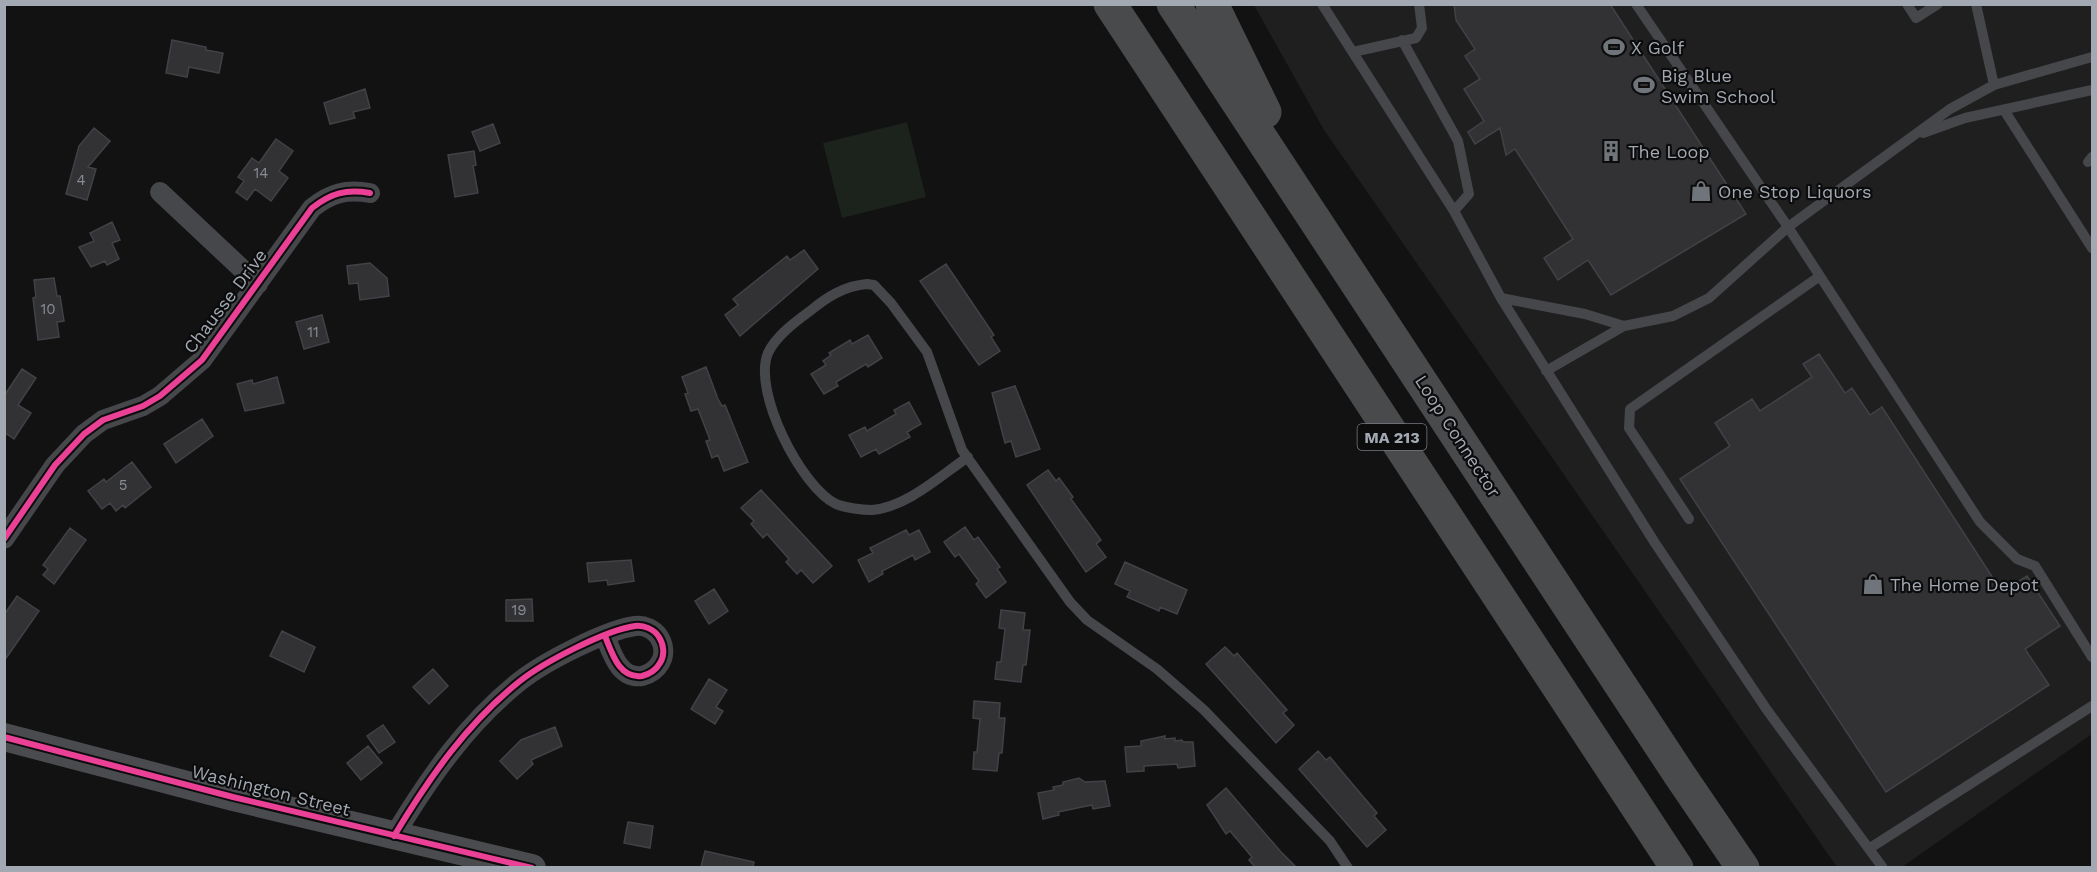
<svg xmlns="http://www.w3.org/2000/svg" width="2097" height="872" font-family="'Work Sans',sans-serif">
<rect width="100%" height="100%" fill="#121212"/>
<path fill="#1f1f20" d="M 1254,5 L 2092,5 L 2092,734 L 1902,867 L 1837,867 L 1324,130 Z"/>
<path fill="#1c221c" d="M 907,122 L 926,197 L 842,218 L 823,143 Z"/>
<path fill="#323235" stroke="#414246" stroke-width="1.5" d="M 1454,4 L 1610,4 L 1746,214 L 1611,295 L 1588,260 L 1558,280 L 1544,258 L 1573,239 L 1515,149 L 1506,155 L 1500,128 L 1475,144 L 1468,132 L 1484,121 L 1464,89 L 1480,79 L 1465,56 L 1475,49 L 1456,20 Z
M 172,40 L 206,47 L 206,50 L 223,53 L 219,73 L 189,67 L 187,77 L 166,73 Z
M 365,89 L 370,108 L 353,112 L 355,118 L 330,124 L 324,103 Z
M 493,124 L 500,143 L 480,151 L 472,132 Z
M 94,128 L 110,141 L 88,167 L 96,169 L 87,200 L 66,194 L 79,146 Z
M 276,139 L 293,151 L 279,171 L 288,178 L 271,201 L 255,189 L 247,200 L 236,192 L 244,181 L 238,177 L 252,158 L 259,163 Z
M 474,151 L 476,165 L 473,166 L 478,193 L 455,197 L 448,155 Z
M 112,222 L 120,240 L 112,243 L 119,259 L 107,265 L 105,261 L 91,267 L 79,247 L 94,241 L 90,233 Z
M 804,250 L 818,269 L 740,336 L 725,315 L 738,305 L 733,299 L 787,256 L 790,260 Z
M 370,263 L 387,278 L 389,296 L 360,300 L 358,283 L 349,284 L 347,266 Z
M 946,264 L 994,335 L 991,337 L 1000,351 L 979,365 L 920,281 Z
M 54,278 L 57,296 L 60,296 L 64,321 L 57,322 L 59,337 L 38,340 L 33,298 L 36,297 L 34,280 Z
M 322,315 L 329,342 L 304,349 L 296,322 Z
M 868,335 L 882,358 L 868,367 L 866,364 L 836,382 L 838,386 L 824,394 L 811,374 L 826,365 L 823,361 L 831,355 L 829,353 L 850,340 L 852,344 Z
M 1819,354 L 1845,393 L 1852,388 L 1870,415 L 1882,407 L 2002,592 L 2027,576 L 2060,626 L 2025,649 L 2049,685 L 1886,792 L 1680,479 L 1730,446 L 1715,423 L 1752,399 L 1760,411 L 1812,377 L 1803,364 Z
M 706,367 L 718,399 L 722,406 L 725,405 L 748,462 L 724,471 L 718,455 L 712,458 L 706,441 L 710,440 L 698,409 L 691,411 L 685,394 L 688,393 L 682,377 Z
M 22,369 L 36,378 L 18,405 L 31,413 L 14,439 L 4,432 L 4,396 Z
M 277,377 L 284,403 L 245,411 L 237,384 L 252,380 L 253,384 Z
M 1015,386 L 1040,449 L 1016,457 L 1011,441 L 1005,443 L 992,393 Z
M 909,402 L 921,424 L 907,432 L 910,437 L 879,454 L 876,449 L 861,457 L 849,435 L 865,427 L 867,431 L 896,414 L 894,410 Z
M 202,419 L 213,436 L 176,463 L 164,444 Z
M 132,462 L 151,487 L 125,508 L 123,505 L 116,511 L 110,503 L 102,509 L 88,491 L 104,479 L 106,482 Z
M 1048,470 L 1056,481 L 1059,478 L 1073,497 L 1071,499 L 1101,540 L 1096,544 L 1106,557 L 1086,572 L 1027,485 Z
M 761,490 L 832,566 L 813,583 L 801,570 L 797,574 L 786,562 L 789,559 L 767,534 L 763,538 L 751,524 L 754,521 L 741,508 Z
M 965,527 L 974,540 L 978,537 L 1000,567 L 997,569 L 1006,582 L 986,598 L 976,584 L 979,581 L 959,554 L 955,557 L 944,542 Z
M 70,528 L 86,540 L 54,584 L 43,575 L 48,569 L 43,565 Z
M 906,530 L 909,535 L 919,530 L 930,552 L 915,560 L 913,555 L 882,571 L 883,574 L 869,582 L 858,560 L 873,553 L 870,548 Z
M 631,560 L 634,581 L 608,585 L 607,580 L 589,582 L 587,563 Z
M 1125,562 L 1187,590 L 1177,614 L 1160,607 L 1159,611 L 1127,597 L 1130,591 L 1115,584 Z
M 714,589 L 728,611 L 709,624 L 695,601 Z
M 17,596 L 39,611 L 4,661 L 4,615 Z
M 532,599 L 533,621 L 506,621 L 506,600 Z
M 1001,610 L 1025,613 L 1023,630 L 1030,630 L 1026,665 L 1023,665 L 1021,682 L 995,679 L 997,662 L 1001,662 L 1005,629 L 999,628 Z
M 282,631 L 315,647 L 304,672 L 270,656 Z
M 1225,647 L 1234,656 L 1237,653 L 1287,710 L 1283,713 L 1294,725 L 1276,743 L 1206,664 Z
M 433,669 L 448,686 L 429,704 L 413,687 Z
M 709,679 L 727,690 L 716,707 L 723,711 L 715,724 L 691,709 Z
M 974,701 L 1000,703 L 999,718 L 1005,718 L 1002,753 L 999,753 L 997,771 L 973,769 L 974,752 L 977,752 L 980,719 L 973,718 Z
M 383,725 L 395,742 L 379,753 L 367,736 Z
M 555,727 L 562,746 L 531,760 L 533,764 L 517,779 L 500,761 L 521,740 Z
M 1165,736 L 1165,739 L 1175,738 L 1175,741 L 1182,740 L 1183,742 L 1193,742 L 1195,766 L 1178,768 L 1177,764 L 1144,766 L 1144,771 L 1127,772 L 1125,747 L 1141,746 L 1141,741 Z
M 368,746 L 382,763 L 361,780 L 347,763 Z
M 1318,751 L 1326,760 L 1330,757 L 1344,774 L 1377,813 L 1374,816 L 1386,830 L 1367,847 L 1299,769 Z
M 1079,778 L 1085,782 L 1105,781 L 1110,806 L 1093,809 L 1092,805 L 1058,812 L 1059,815 L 1043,819 L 1038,793 L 1054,790 L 1053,787 L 1063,785 L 1063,782 Z
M 1226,788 L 1281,852 L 1296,867 L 1255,867 L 1249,860 L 1252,857 L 1230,831 L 1226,834 L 1207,805 Z
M 628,822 L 653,826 L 650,848 L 624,843 Z
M 705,851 L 754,862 L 753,867 L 701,867 Z"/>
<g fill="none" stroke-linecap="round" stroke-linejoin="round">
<path stroke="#46474a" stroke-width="10" d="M 1322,4 L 1454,211 L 1501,298 L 1655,543 L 1767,710 L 1883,868
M 1636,4 L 1788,227 L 1980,522 L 2017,559 L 2035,566 L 2092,657
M 1907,4 L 1916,18 L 1938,4
M 1976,4 L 1994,85
M 1402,40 L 1458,141 L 1469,194 L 1454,211
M 1353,52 L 1416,38 L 1422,28 L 1419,4
M 2004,110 L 2092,248
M 1923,133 L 1965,118 L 2092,90
M 2088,162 L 2092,157
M 1501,298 L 1585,314 L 1624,326
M 1546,371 L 1624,326 L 1673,316 L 1709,298 L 1788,227 L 1950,109 L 1994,85 L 2092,57
M 968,457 C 940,476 907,507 872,510 C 862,510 846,508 836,504 C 801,487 752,391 768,353 C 776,336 795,322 810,311 C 827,297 844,286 867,284 L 874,285 L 891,303 L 927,352 L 962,450 L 1070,602 L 1087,620 L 1157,669 L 1204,710 L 1330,841 L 1348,868
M 1689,519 L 1629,428 L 1630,409 L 1820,276
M 1870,848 L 2092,706"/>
<path stroke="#46474a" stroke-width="20" d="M 160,192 L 258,284
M 4,539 L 55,465 L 84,434 L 103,420 L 143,406 L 160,396 L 202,360 L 312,208 C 331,193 346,189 370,193
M 394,836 C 429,778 467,723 520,681 C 544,662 606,630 635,626 C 644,625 654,629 659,637 C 664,645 665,655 660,663 C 656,670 650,674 642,676 C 619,679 612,653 605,636"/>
<path stroke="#4a4b4e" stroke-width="28" d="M 4,737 L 233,797 L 532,868"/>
<path stroke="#484a4c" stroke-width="33" d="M 1110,4 L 1677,868
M 1173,4 L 1679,774 L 1743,868
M 1212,4 L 1265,112"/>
<defs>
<path id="cycleway" d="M 4,539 L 55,465 L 84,434 L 103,420 L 143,406 L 160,396 L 202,360 L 312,208 C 331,193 346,189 370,193
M 4,737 L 233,797 L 532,868
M 394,836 C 429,778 467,723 520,681 C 544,662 606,630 635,626 C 644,625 654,629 659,637 C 664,645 665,655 660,663 C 656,670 650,674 642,676 C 619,679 612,653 605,636"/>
</defs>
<use href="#cycleway" stroke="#0c0c0d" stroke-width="10"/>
<use href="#cycleway" stroke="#ea4096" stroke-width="6"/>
</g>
<defs>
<symbol id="stadium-bare" viewBox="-9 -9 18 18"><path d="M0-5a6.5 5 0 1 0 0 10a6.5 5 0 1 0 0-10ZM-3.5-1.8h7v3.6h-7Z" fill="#70747b" stroke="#0c0c0d" stroke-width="2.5" paint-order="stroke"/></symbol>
<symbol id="building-bare" viewBox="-9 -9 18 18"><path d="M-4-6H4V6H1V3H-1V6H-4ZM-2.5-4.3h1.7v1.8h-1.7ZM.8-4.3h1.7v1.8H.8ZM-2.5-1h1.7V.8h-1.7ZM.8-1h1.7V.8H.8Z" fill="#70747b" stroke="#0c0c0d" stroke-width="2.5" paint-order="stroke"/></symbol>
<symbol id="shop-bare" viewBox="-9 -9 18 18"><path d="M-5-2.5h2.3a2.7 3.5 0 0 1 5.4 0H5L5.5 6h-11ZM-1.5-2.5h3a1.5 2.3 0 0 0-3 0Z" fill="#70747b" stroke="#0c0c0d" stroke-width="2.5" paint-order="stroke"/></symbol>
</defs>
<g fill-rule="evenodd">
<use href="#stadium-bare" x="1599" y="32" width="30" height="30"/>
<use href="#stadium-bare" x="1629" y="70" width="30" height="30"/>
<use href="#building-bare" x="1596" y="136" width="30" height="30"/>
<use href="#shop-bare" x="1686" y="176" width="30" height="30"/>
<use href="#shop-bare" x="1858" y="569" width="30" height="30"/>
</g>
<g text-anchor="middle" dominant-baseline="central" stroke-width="4.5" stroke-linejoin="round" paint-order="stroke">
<g font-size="15" fill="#878b94">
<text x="261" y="173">14</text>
<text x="81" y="180">4</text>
<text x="48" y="309">10</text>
<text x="313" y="332">11</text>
<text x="123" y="485">5</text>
<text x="519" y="610">19</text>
</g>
<rect fill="#0c0c0d" stroke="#767a81" stroke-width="1.5" x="1357.5" y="424" width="69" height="26" rx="4.5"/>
<g font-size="16" font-weight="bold" fill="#a3a9b3">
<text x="1392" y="437">MA 213</text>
</g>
<g font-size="18" fill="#a3a9b3" stroke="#0c0c0d" text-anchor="start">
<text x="1631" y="47">X Golf</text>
<text x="1661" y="75">Big Blue<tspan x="1661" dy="21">Swim School</tspan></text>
<text x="1628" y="151">The Loop</text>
<text x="1718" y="191">One Stop Liquors</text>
<text x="1890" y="584">The Home Depot</text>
</g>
<g font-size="18" fill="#a3a9b3" stroke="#0c0c0d">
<text transform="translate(225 301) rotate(-53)">Chausse Drive</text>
<text transform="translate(1458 436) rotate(57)">Loop Connector</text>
<text transform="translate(271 790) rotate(14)">Washington Street</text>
</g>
</g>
<rect width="2097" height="872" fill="none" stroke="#a3a9b3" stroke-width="12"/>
</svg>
